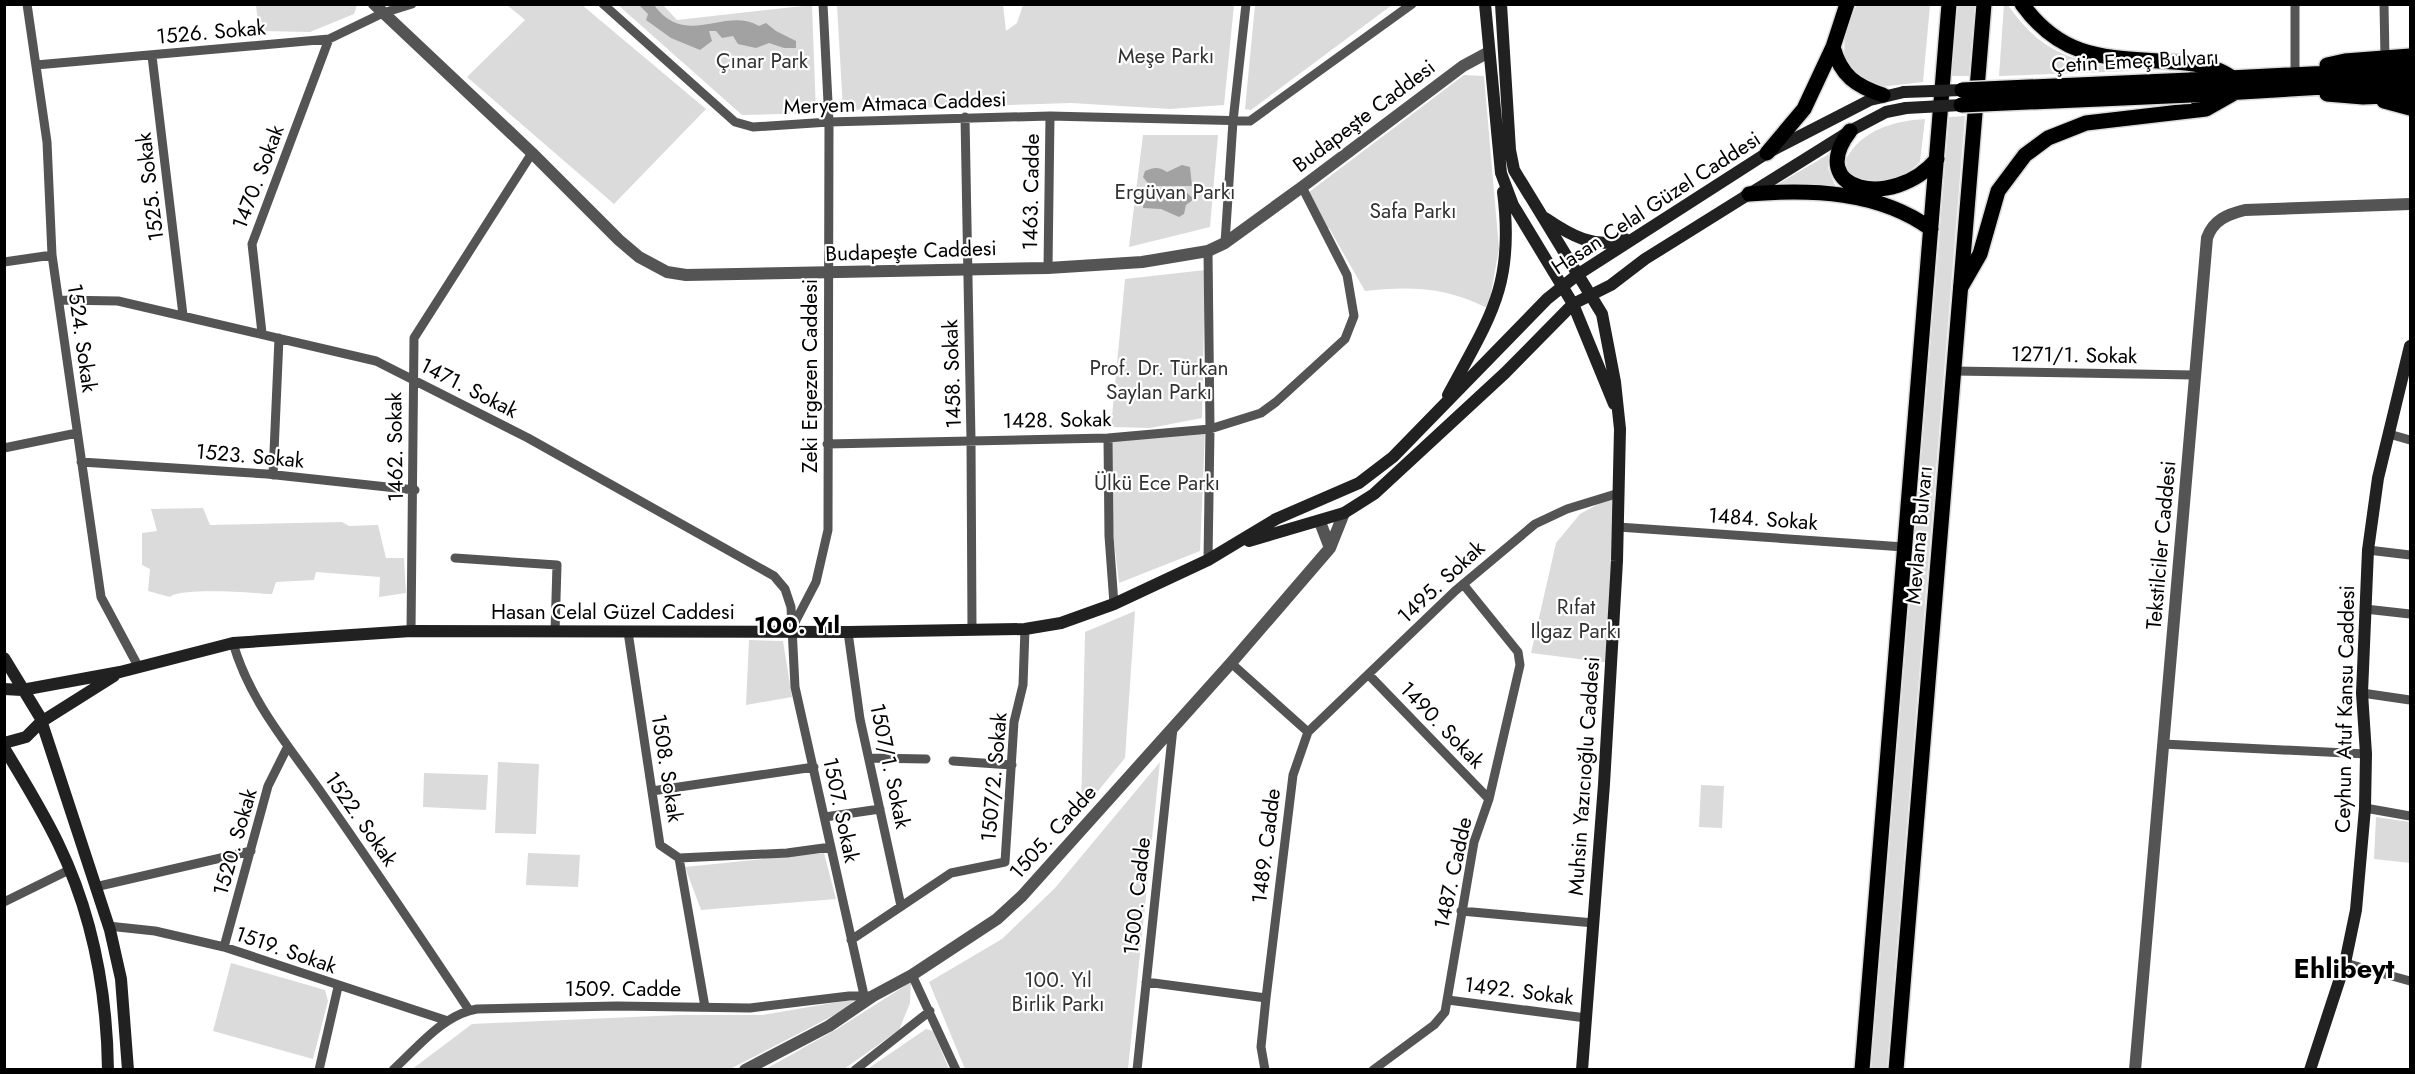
<svg xmlns="http://www.w3.org/2000/svg" width="2415" height="1074" font-family="Jost,sans-serif">
<rect width="100%" height="100%" fill="#fff"/>
<path fill="#dbdbdb" d="M 2004,4 L 2008,5 C 2042,55 2075,61 2132,71 L 1999,76 Z
M 256,5 L 356,4 L 357,5 L 354,14 L 310,32 L 259,31 Z
M 507,5 L 582,5 L 706,109 L 614,204 L 467,77 L 525,20 Z
M 618,5 L 663,5 L 677,20 L 812,5 L 816,113 L 742,115 Z
M 837,5 L 1003,5 L 1006,31 L 1017,23 L 1023,5 L 1234,5 L 1224,105 L 1170,109 L 1071,103 L 843,110 Z
M 1255,5 L 1255,4 L 1392,5 L 1251,110 L 1245,109 Z
M 1857,5 L 1930,5 L 1923,82 L 1871,88 L 1844,62 L 1845,28 Z
M 1958,5 L 1975,5 L 1969,76 L 1951,76 Z
M 1464,75 L 1484,76 L 1499,249 L 1489,304 L 1487,308 C 1446,287 1410,286 1365,291 L 1329,228 L 1324,229 L 1305,195 Z
M 1965,116 L 1887,1069 L 1871,1069 L 1949,117 Z
M 1925,119 L 1920,162 C 1897,183 1875,190 1847,172 L 1846,159 C 1862,130 1893,121 1925,119 Z
M 1143,135 L 1218,135 L 1210,227 L 1129,247 Z
M 1829,154 L 1828,168 L 1836,188 L 1773,187 Z
M 1205,270 L 1202,418 L 1150,428 L 1111,427 L 1125,279 Z
M 1205,432 L 1200,551 L 1119,583 L 1111,517 L 1110,441 Z
M 1619,493 L 1611,663 L 1531,653 L 1556,543 L 1580,514 Z
M 203,508 L 210,525 L 342,522 L 349,526 L 378,525 L 386,558 L 404,558 L 406,593 L 379,597 L 380,577 L 316,572 L 314,580 L 276,582 L 272,594 C 253,593 181,587 170,597 L 148,591 L 150,569 L 142,565 L 142,533 L 157,531 L 151,509 Z
M 1135,611 L 1125,758 L 1081,812 L 1085,632 Z
M 749,640 L 783,641 L 792,697 L 746,705 Z
M 498,762 L 539,764 L 536,834 L 495,833 Z
M 1160,762 L 1128,1069 L 965,1069 L 929,982 L 1002,939 L 1055,888 Z
M 424,773 L 488,775 L 486,810 L 423,807 Z
M 1701,785 L 1724,786 L 1722,828 L 1699,827 Z
M 2376,817 L 2410,822 L 2410,863 L 2374,859 Z
M 528,853 L 580,855 L 578,887 L 526,885 Z
M 824,853 L 836,899 L 701,910 L 685,867 Z
M 231,963 L 325,990 L 328,1001 L 313,1059 L 213,1031 Z
M 911,982 L 910,1003 L 899,1030 L 844,1069 L 764,1070 L 837,1029 Z
M 844,1001 L 853,1001 L 848,1008 L 730,1069 L 411,1070 L 472,1024 L 679,1015 L 762,1015 Z
M 926,1029 L 933,1031 L 949,1069 L 866,1070 Z"/>
<path fill="#a2a2a2" d="M 639,5 L 654,5 C 686,49 725,6 759,26 L 766,23 L 776,31 L 796,41 L 796,48 L 784,48 L 769,43 L 756,48 L 738,44 L 733,36 L 722,38 L 716,31 L 709,31 L 712,41 L 700,50 L 671,38 L 646,20 L 648,14 Z
M 1182,165 L 1190,167 L 1192,186 L 1150,186 L 1143,177 L 1145,171 C 1155,167 1159,167 1167,172 Z
M 1187,193 L 1194,199 L 1186,205 L 1184,214 L 1179,217 L 1161,209 L 1143,208 L 1144,201 C 1158,194 1172,197 1187,193 Z"/>
<g fill="none" stroke-linecap="round" stroke-linejoin="round">
<defs>
<path id="primary" d="M 2327,65 L 2345,61 L 2410,56
M 2190,80 L 2410,69
M 2327,94 L 2363,97 L 2410,95
M 2191,95 L 2410,82
M 2384,101 L 2410,108
M 1961,287 L 1980,254 L 1998,191 L 2025,155 L 2048,138 L 2086,123 L 2206,109 L 2236,92"/>
<path id="trunk" d="M 2022,4 C 2064,62 2109,57 2174,62 C 2196,64 2213,65 2231,77
M 1833,47 C 1841,76 1856,86 1883,95
M 1850,131 C 1804,191 1893,211 1937,159
M 1767,153 L 1804,109 L 1833,47 L 1847,4
M 1749,194 C 1811,189 1879,191 1931,229
M 1862,1070 L 1949,4
M 1896,1070 L 1984,4"/>
</defs>
<use href="#primary" stroke="#dbdbdb" stroke-width="18"/>
<use href="#trunk" stroke="#dbdbdb" stroke-width="18"/>
<path stroke="#545454" stroke-width="9" d="M 27,4 L 47,142 L 52,255 L 101,597 L 138,666
M 603,4 L 735,122 L 753,127 L 829,122 L 1050,116 L 1250,121 L 1412,4
M 2384,4 L 2385,58
M 152,56 L 183,315
M 36,65 L 329,39 L 383,13 L 412,4
M 2295,74 L 2295,4
M 965,117 L 971,440 L 972,630
M 1225,243 L 1233,121 L 1246,4
M 4,262 L 52,255
M 1048,268 L 1050,116
M 59,300 L 118,301 L 376,361 L 528,438 L 774,576 L 785,589 L 791,607 L 795,687 L 864,995
M 262,333 L 252,244 L 329,39
M 1954,371 L 2194,375
M 2389,434 L 2410,440
M 1108,438 L 1109,536 L 1114,604
M 827,444 L 1108,438 L 1210,429 L 1261,413 L 1276,402 L 1345,339 L 1354,316 L 1347,275 L 1302,187
M 4,448 L 77,433
M 81,462 L 267,474 L 415,490
M 273,475 L 279,338
M 1618,527 L 1904,547
M 2368,550 L 2410,555
M 455,558 L 557,565 L 555,632
M 1208,560 L 1210,429 L 1208,251
M 2365,609 L 2410,614
M 791,630 L 816,582 L 828,530 L 829,122 L 823,4
M 411,631 L 414,338 L 532,153
M 628,632 L 660,845 L 679,858 L 705,1007
M 848,632 L 860,719 L 901,906
M 233,643 C 250,702 289,746 323,795 C 373,866 421,938 469,1010
M 1231,663 L 1308,732 L 1293,775 L 1266,998 L 1261,1047 L 1265,1070
M 1369,675 L 1489,799
M 2362,693 L 2410,700
M 1308,732 L 1455,591 L 1535,524 L 1567,509 L 1619,493
M 2163,744 L 2366,754
M 869,758 L 926,759
M 953,761 L 1012,765
M 652,791 L 814,767
M 2365,808 L 2410,816
M 825,817 L 880,809
M 679,858 L 787,853 L 831,847
M 95,887 L 251,851
M 4,902 L 69,870
M 1461,911 L 1594,923
M 108,926 L 155,931 L 224,947 L 448,1021
M 851,940 L 951,873 L 1005,862 L 1014,722 L 1023,685 L 1025,629
M 224,947 L 268,786 L 287,748
M 2345,963 L 2410,981
M 912,975 L 956,1070
M 1146,982 L 1266,998
M 1448,1000 L 1586,1018
M 319,1070 L 338,987
M 393,1070 C 417,1048 444,1014 477,1009 L 617,1006 L 750,1008 L 849,996 L 869,996
M 855,1070 L 930,1011
M 1137,1070 L 1173,728
M 1373,1070 L 1434,1025 L 1445,1012 L 1474,842 L 1489,799 L 1520,665 L 1518,652 L 1463,584"/>
<path stroke="#545454" stroke-width="12" d="M 374,4 L 532,153 L 619,240 L 639,257 L 667,272 L 686,275 L 1048,268 L 1142,262 L 1208,251 L 1225,243 L 1302,187 L 1463,66 L 1489,52
M 1320,522 L 1330,548
M 745,1070 L 829,1026 L 873,996 L 912,975 L 997,919 L 1022,896 L 1231,663 L 1330,548 L 1344,513
M 2135,1070 L 2207,238 C 2213,220 2228,214 2245,210 L 2410,204"/>
<path stroke="#212121" stroke-width="12" d="M 1485,4 L 1501,173 L 1513,205 L 1573,304 L 1614,404
M 1501,4 L 1510,150 L 1514,170 L 1602,314 L 1615,382 L 1620,429 L 1617,561 L 1604,784 L 1582,1070
M 1545,218 C 1570,235 1595,250 1625,239
M 1448,395 C 1490,317 1515,285 1503,192
M 1249,541 L 1344,513 L 1374,494 L 1505,373 L 1573,304 L 1611,285 L 1645,259 L 1850,131 L 1886,112 L 1906,108
M 4,658 L 40,717 L 110,930 L 121,979 L 128,1070
M 4,689 L 22,690 L 120,672 L 233,643 L 411,631 L 848,632 L 1025,629 L 1061,623 L 1114,604 L 1208,560 L 1276,519 L 1359,483 L 1393,457 L 1547,299 L 1577,275 L 1767,153 L 1870,100 L 1904,92
M 4,743 L 26,737 L 41,722 L 114,676
M 4,748 C 23,779 42,810 58,843 C 92,913 107,993 108,1070
M 2310,1070 L 2345,963 L 2356,910 L 2365,808 L 2366,754 L 2362,693 L 2368,550 L 2378,478 L 2410,346"/>
<use href="#primary" stroke="#000" stroke-width="15"/>
<use href="#trunk" stroke="#000" stroke-width="15"/>
<defs>
<path id="primary-bridge" d="M 1962,90 L 2190,80
M 1961,105 L 2191,95"/>
</defs>
<use href="#primary-bridge" stroke="#dbdbdb" stroke-width="18" stroke-linecap="butt"/>
<path stroke="#212121" stroke-width="12" d="M 1904,92 L 1962,90
M 1906,108 L 1961,105"/>
<use href="#primary-bridge" stroke="#000" stroke-width="15"/>
</g>
<g text-anchor="middle" dominant-baseline="central" stroke-width="4.5" stroke-linejoin="round" paint-order="stroke">
<g font-size="21" fill="#000" stroke="#fff">
<text transform="translate(211 32) rotate(-5)">1526. Sokak</text>
<text transform="translate(2135 61) rotate(-3)">Çetin Emeç Bulvarı</text>
<text transform="translate(895 103) rotate(-2)">Meryem Atmaca Caddesi</text>
<text transform="translate(1364 116) rotate(-37)">Budapeşte Caddesi</text>
<text transform="translate(258 177) rotate(-69)">1470. Sokak</text>
<text transform="translate(150 187) rotate(-97)">1525. Sokak</text>
<text transform="translate(1031 192) rotate(-89)">1463. Cadde</text>
<text transform="translate(1656 203) rotate(-33)">Hasan Celal Güzel Caddesi</text>
<text transform="translate(911 251) rotate(-2)">Budapeşte Caddesi</text>
<text transform="translate(82 338) rotate(82)">1524. Sokak</text>
<text transform="translate(2074 355) rotate(1)">1271/1. Sokak</text>
<text transform="translate(952 374) rotate(-92)">1458. Sokak</text>
<text transform="translate(810 376) rotate(-90)">Zeki Ergezen Caddesi</text>
<text transform="translate(469 388) rotate(27)">1471. Sokak</text>
<text transform="translate(1057 420) rotate(-1)">1428. Sokak</text>
<text transform="translate(395 447) rotate(-91)">1462. Sokak</text>
<text transform="translate(250 456) rotate(5)">1523. Sokak</text>
<text transform="translate(1763 519) rotate(4)">1484. Sokak</text>
<text transform="translate(1919 535) rotate(-85)">Mevlana Bulvarı</text>
<text transform="translate(2161 545) rotate(-85)">Tekstilciler Caddesi</text>
<text transform="translate(1441 582) rotate(-43)">1495. Sokak</text>
<text x="613" y="612">Hasan Celal Güzel Caddesi</text>
<text transform="translate(2345 709) rotate(-89)">Ceyhun Atuf Kansu Caddesi</text>
<text transform="translate(1442 725) rotate(46)">1490. Sokak</text>
<text transform="translate(890 766) rotate(78)">1507/1. Sokak</text>
<text transform="translate(667 768) rotate(81)">1508. Sokak</text>
<text transform="translate(1584 776) rotate(-86)">Muhsin Yazıcıoğlu Caddesi</text>
<text transform="translate(994 777) rotate(-85)">1507/2. Sokak</text>
<text transform="translate(841 810) rotate(78)">1507. Sokak</text>
<text transform="translate(361 819) rotate(55)">1522. Sokak</text>
<text transform="translate(1053 832) rotate(-48)">1505. Cadde</text>
<text transform="translate(235 842) rotate(-74)">1520. Sokak</text>
<text transform="translate(1266 846) rotate(-83)">1489. Cadde</text>
<text transform="translate(1453 873) rotate(-78)">1487. Cadde</text>
<text transform="translate(1137 896) rotate(-84)">1500. Cadde</text>
<text transform="translate(286 950) rotate(19)">1519. Sokak</text>
<text x="623" y="989">1509. Cadde</text>
<text transform="translate(1519 991) rotate(7)">1492. Sokak</text>
</g>
<g font-size="21" fill="#323232" stroke="#fff">
<text x="1166" y="56">Meşe Parkı</text>
<text x="762" y="61">Çınar Park</text>
<text x="1175" y="192">Ergüvan Parkı</text>
<text x="1413" y="211">Safa Parkı</text>
<text x="1159" y="368">Prof. Dr. Türkan<tspan x="1159" dy="24">Saylan Parkı</tspan></text>
<text x="1157" y="483">Ülkü Ece Parkı</text>
<text x="1576" y="607">Rıfat<tspan x="1576" dy="24">Ilgaz Parkı</tspan></text>
<text x="1058" y="980">100. Yıl<tspan x="1058" dy="24">Birlik Parkı</tspan></text>
</g>
<g font-size="24" font-weight="bold" fill="#000" stroke="#fff">
<text x="797" y="624">100. Yıl</text>
</g>
<g font-size="27" font-weight="bold" fill="#000" stroke="#fff">
<text x="2344" y="968">Ehlibeyt</text>
</g>
</g>
<rect width="2415" height="1074" fill="none" stroke="#000000" stroke-width="12"/>
</svg>
